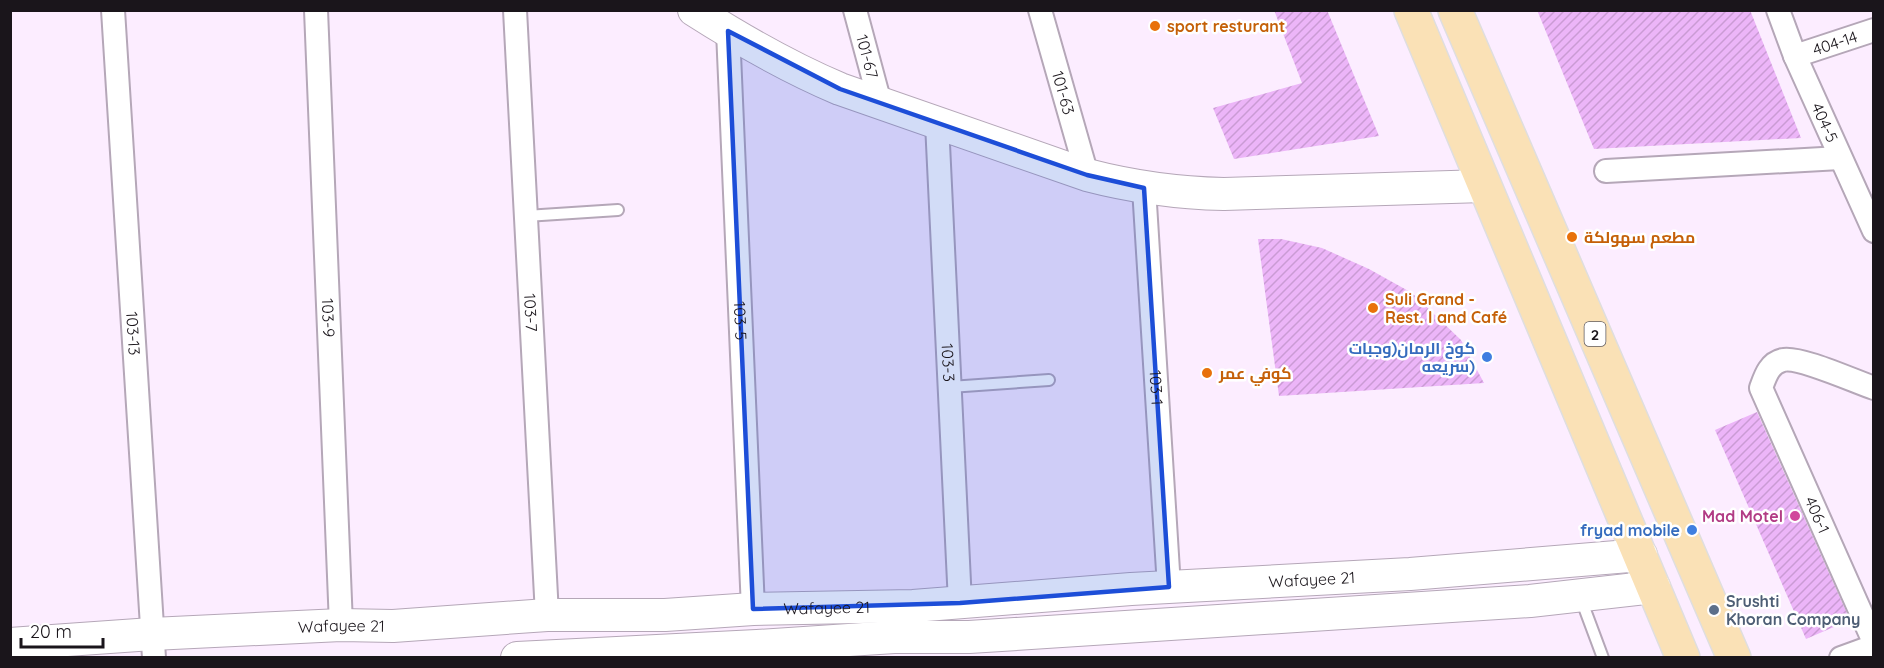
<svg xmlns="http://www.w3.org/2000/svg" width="1884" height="668" font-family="Quicksand,Cairo,sans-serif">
<defs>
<pattern id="building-hatch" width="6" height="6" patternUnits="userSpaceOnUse" patternTransform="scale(1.5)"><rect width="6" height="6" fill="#ecb5f8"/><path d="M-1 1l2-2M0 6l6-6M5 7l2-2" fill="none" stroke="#ca9bd4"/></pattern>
</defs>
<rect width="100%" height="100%" fill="#fcedff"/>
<path fill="url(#building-hatch)" d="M 1274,10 L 1327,10 L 1379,136 L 1234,159 L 1213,108 L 1302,83 Z
M 1537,10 L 1750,10 L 1801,138 L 1594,149 Z
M 1258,239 L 1281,239 L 1322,248 L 1369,269 L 1412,293 L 1461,340 L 1484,383 L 1279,396 Z
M 1757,412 L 1850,620 L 1806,639 L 1715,430 Z"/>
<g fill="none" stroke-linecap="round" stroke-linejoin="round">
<defs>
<path id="lane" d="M 526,216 L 618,210
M 950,387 L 1049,380
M 1581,599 L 1603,658"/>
<g id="street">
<path id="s1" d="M 113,10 L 154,658"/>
<path id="s2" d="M 316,10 L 341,625"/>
<path id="s3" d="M 515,10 L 547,615"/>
<path id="s4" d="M 855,10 L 880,103"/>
<path id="s5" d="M 1040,10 L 1087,175"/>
<path id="s6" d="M 1778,10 L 1795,56 L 1874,231"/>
<path id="s7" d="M 728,31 L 753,609"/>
<path id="s8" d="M 1795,56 L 1874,30"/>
<path id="s9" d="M 937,123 L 960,603"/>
<path d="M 1606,171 L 1840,158"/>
<path id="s10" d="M 1144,188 L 1169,587"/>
<path id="s11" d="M 1874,388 C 1856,382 1799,356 1783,360 C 1769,363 1765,377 1761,388 L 1874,642"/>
<path d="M 1841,658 L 1874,646"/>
</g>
<g id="secondary">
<path d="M 694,10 C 741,40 788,67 840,89 L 1087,175 C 1133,187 1177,193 1224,194 L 1484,186"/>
<path id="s12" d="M 10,644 L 152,634 L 341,625 L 393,626 L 547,615 L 665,615 L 753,609 L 913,606 L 1131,589 L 1410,574 L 1641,555"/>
<path d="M 517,658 L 757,646 L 894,637 L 969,637 L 1530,601 L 1654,587"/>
</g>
<path id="primary" d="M 1411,10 L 1683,658
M 1455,10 L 1734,658"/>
</defs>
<use href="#lane" stroke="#b5a7b8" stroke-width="14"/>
<use href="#street" stroke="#b5a7b8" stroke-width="26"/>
<use href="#secondary" stroke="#b5a7b8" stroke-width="34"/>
<use href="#primary" stroke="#dfdedf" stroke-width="36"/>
<use href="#lane" stroke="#fff" stroke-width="10"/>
<use href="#street" stroke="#fff" stroke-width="22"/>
<use href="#secondary" stroke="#fff" stroke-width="32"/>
<use href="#primary" stroke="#fae1b6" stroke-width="33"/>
</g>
<path fill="#1d4ed8" fill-opacity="0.2" stroke="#1d4ed8" stroke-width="4.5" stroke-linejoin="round" d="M 728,31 L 840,89 L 1087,175 L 1144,188 L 1169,587 L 960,603 L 753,609 Z"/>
<g fill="#e8710a" stroke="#fff" stroke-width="2">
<circle cx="1155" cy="26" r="6"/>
<circle cx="1572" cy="237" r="6"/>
<circle cx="1373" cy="308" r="6"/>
<circle cx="1207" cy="373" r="6"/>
</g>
<g fill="#3f7fe0" stroke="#fff" stroke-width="2">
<circle cx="1487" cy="357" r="6"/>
<circle cx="1692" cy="530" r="6"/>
</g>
<circle fill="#d1479c" stroke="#fff" stroke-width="2" cx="1795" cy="516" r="6"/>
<circle fill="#5c6f8a" stroke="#fff" stroke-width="2" cx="1714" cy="610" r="6"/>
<g text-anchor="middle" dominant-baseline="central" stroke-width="5" stroke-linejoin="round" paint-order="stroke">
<rect fill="#fff" stroke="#5f5b5f" stroke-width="1.5" x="1584.5" y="322" width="21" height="24" rx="4.5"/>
<g font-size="15" font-weight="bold" fill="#1a151b">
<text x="1595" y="334">2</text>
</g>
<g font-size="16" font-weight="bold" fill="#c56008" stroke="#fff" text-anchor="start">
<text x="1167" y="26">sport resturant</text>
<text x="1584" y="237">مطعم سهولكة</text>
<text x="1385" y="299">Suli Grand -<tspan x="1385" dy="18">Rest. I and Café</tspan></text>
<text x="1219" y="373">كوفي عمر</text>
</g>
<g font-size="16" fill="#1a151b" stroke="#fff">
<text stroke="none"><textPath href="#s8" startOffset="42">404-14</textPath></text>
<text stroke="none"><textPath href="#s4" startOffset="48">101-67</textPath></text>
<text stroke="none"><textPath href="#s5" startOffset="86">101-63</textPath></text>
<text stroke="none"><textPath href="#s6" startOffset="122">404-5</textPath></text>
<text stroke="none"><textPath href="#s3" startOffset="303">103-7</textPath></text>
<text stroke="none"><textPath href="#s2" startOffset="308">103-9</textPath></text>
<text stroke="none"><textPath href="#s7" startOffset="290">103-5</textPath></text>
<text stroke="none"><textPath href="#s1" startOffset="324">103-13</textPath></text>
<text stroke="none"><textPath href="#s9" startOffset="240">103-3</textPath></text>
<text stroke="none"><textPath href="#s10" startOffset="200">103-1</textPath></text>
<text stroke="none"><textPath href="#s11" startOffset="272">406-1</textPath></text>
<text stroke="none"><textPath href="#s12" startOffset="1304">Wafayee 21</textPath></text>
<text stroke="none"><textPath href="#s12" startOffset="818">Wafayee 21</textPath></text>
<text stroke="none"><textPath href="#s12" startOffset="332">Wafayee 21</textPath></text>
</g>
<g font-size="16" font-weight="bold" fill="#366cbe" stroke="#fff" text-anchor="end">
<text x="1475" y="348">كوخ الرمان(وجبات<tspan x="1475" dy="18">سريعه)</tspan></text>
<text x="1680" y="530">fryad mobile</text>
</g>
<g font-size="16" font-weight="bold" fill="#b23c85" stroke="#fff" text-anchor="end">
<text x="1783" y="516">Mad Motel</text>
</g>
<g font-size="16" font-weight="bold" fill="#4e5e75" stroke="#fff" text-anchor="start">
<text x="1726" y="601">Srushti<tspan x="1726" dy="18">Khoran Company</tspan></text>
</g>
</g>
<rect width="1884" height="668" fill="none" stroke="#1a151b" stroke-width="24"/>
<path d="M21 638v9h82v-9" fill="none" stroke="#1a151b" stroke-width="3"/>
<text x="30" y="638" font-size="18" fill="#1a151b" stroke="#ffffff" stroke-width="4.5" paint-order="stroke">20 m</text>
</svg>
